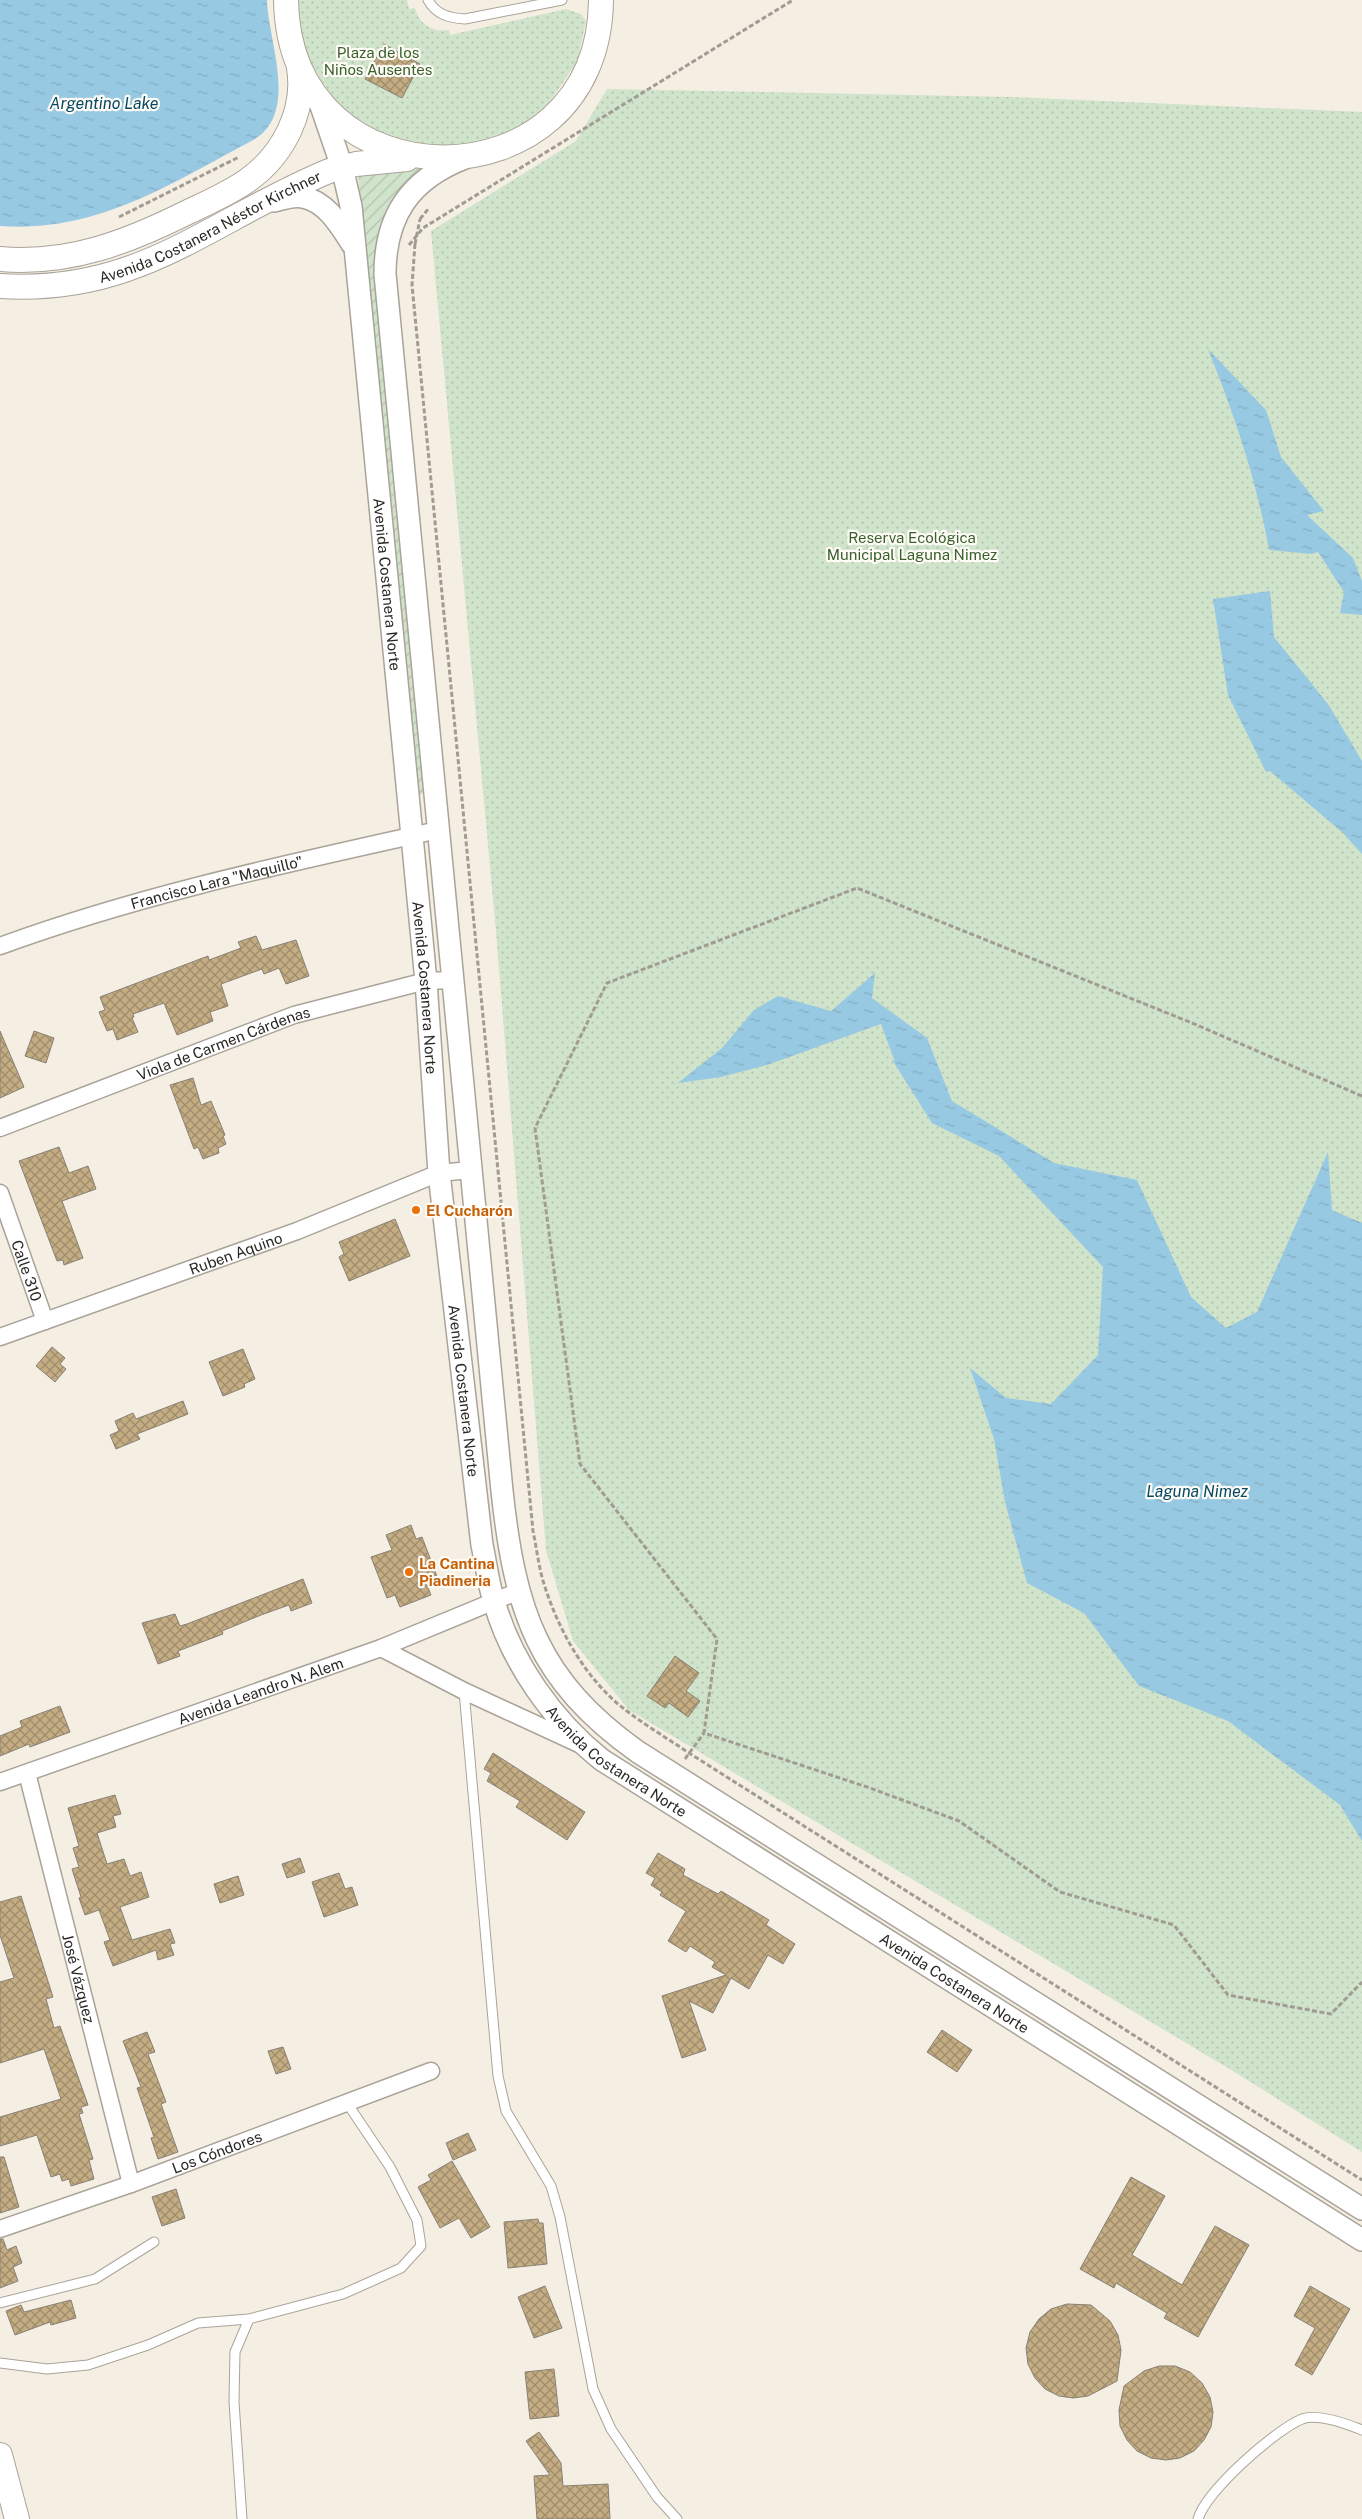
<svg xmlns="http://www.w3.org/2000/svg" width="1362" height="2519" font-family="'Public Sans',sans-serif">
<defs>
<pattern id="park-dots" width="8" height="8" patternUnits="userSpaceOnUse" patternTransform="scale(1.25)"><rect width="8" height="8" fill="#d0e3cb"/><path d="M2 2h.1M6 6h.1" fill="none" stroke="#b3c3ae" stroke-width="1.8" stroke-linecap="round"/></pattern>
<pattern id="garden-furrows" width="10" height="10" patternUnits="userSpaceOnUse" patternTransform="scale(1.25)"><rect width="10" height="10" fill="#d0e3cb"/><path d="M-1 1l2-2M0 10L10 0M9 11l2-2" fill="none" stroke="#b3c3ae"/></pattern>
<pattern id="water-ripples" width="26" height="14" patternUnits="userSpaceOnUse" patternTransform="scale(1.25)"><rect width="26" height="14" fill="#98c9e2"/><path d="M2 4q2-2 4 0t4 0M15 11q2-2 4 0t4 0" fill="none" stroke="#83adc2"/></pattern>
<pattern id="building-cross-hatch" width="8" height="8" patternUnits="userSpaceOnUse" patternTransform="scale(1.25)"><rect width="8" height="8" fill="#c4ac83"/><path d="M0 0l8 8M0 8l8-8" fill="none" stroke="#9f8c6b"/></pattern>
</defs>
<rect width="100%" height="100%" fill="#f5eee2"/>
<path fill="url(#park-dots)" d="M 295,0 L 407,0 L 409,9 L 415,8 C 419,24 432,33 449,30 L 450,35 L 566,9 L 581,14 L 586,21 L 577,62 L 549,103 L 537,114 L 520,126 L 488,141 L 446,148 L 388,137 L 344,110 L 334,100 L 306,56 Z
M 607,89 L 1010,97 L 1362,112 L 1362,2152 L 1233,2071 L 629,1710 L 573,1641 L 546,1550 L 496,931 L 431,231 L 576,141 Z"/>
<path fill="url(#garden-furrows)" d="M 416,166 L 425,167 L 387,218 L 425,791 L 420,795 L 416,789 L 358,175 Z"/>
<path fill="url(#water-ripples)" d="M 0,0 L 267,0 C 268,41 299,111 255,139 C 172,183 98,233 0,226 Z
M 1208,349 L 1266,410 L 1281,457 L 1324,511 L 1307,515 L 1353,558 L 1362,581 L 1362,615 L 1340,613 L 1344,592 L 1318,552 L 1311,554 L 1269,550 C 1256,478 1235,417 1208,349 Z
M 1270,591 L 1274,637 L 1328,704 L 1362,761 L 1362,854 L 1343,833 L 1270,771 L 1266,772 L 1228,695 L 1213,599 Z
M 875,973 L 872,998 L 927,1038 L 952,1101 L 1054,1163 L 1137,1180 L 1191,1297 L 1226,1328 L 1257,1312 L 1328,1152 L 1332,1210 L 1362,1223 L 1362,1841 L 1340,1805 L 1228,1721 L 1139,1686 L 1084,1613 L 1027,1583 L 1005,1502 L 994,1439 L 970,1368 L 1006,1398 L 1051,1404 L 1098,1355 L 1103,1267 L 999,1156 L 932,1123 L 891,1058 L 895,1062 L 881,1024 L 767,1065 L 721,1077 L 678,1083 L 722,1048 L 754,1010 L 778,996 L 831,1011 Z"/>
<path fill="url(#building-cross-hatch)" stroke="#878176" d="M 384,44 L 420,64 L 402,98 L 365,79 Z
M 256,936 L 262,950 L 296,940 L 309,976 L 286,984 L 279,968 L 264,974 L 262,969 L 221,984 L 228,1006 L 210,1012 L 213,1021 L 177,1035 L 164,1003 L 133,1014 L 134,1017 L 132,1018 L 138,1032 L 117,1040 L 113,1029 L 107,1031 L 99,1012 L 105,1010 L 100,997 L 208,956 L 209,960 L 241,948 L 238,942 Z
M 0,1031 L 24,1087 L 0,1098 Z
M 34,1031 L 54,1038 L 46,1063 L 25,1056 Z
M 193,1078 L 201,1105 L 211,1101 L 225,1135 L 223,1136 L 226,1144 L 218,1148 L 219,1153 L 203,1159 L 198,1147 L 194,1149 L 170,1085 Z
M 59,1147 L 69,1173 L 88,1166 L 96,1189 L 62,1201 L 83,1258 L 64,1265 L 63,1260 L 57,1261 L 19,1161 Z
M 395,1219 L 410,1256 L 349,1281 L 339,1257 L 344,1254 L 339,1242 Z
M 52,1347 L 65,1358 L 60,1364 L 66,1369 L 55,1382 L 36,1366 Z
M 243,1349 L 255,1379 L 244,1384 L 245,1387 L 223,1396 L 209,1362 Z
M 183,1401 L 188,1414 L 137,1434 L 140,1439 L 116,1449 L 110,1435 L 119,1431 L 115,1421 L 133,1413 L 136,1419 Z
M 411,1525 L 416,1539 L 422,1537 L 438,1579 L 426,1583 L 431,1595 L 400,1607 L 395,1595 L 387,1598 L 371,1557 L 392,1550 L 386,1535 Z
M 303,1579 L 312,1603 L 291,1611 L 289,1605 L 261,1615 L 222,1631 L 223,1634 L 178,1651 L 180,1656 L 158,1664 L 142,1623 L 175,1614 L 180,1626 L 187,1624 Z
M 675,1656 L 699,1673 L 686,1691 L 700,1701 L 688,1717 L 669,1703 L 665,1708 L 647,1696 Z
M 60,1706 L 70,1732 L 30,1747 L 29,1744 L 0,1756 L 0,1736 L 22,1727 L 20,1721 Z
M 493,1753 L 585,1812 L 567,1840 L 516,1807 L 520,1801 L 487,1781 L 491,1773 L 484,1769 Z
M 115,1795 L 121,1814 L 113,1816 L 116,1827 L 97,1833 L 107,1864 L 124,1859 L 130,1876 L 141,1872 L 149,1897 L 120,1907 L 132,1940 L 170,1929 L 175,1943 L 170,1944 L 174,1955 L 158,1960 L 156,1950 L 113,1966 L 104,1942 L 110,1940 L 99,1910 L 85,1915 L 79,1898 L 81,1897 L 72,1869 L 79,1867 L 73,1848 L 79,1846 L 68,1808 Z
M 658,1853 L 685,1869 L 683,1875 L 718,1894 L 721,1891 L 769,1920 L 766,1925 L 795,1944 L 783,1964 L 768,1955 L 749,1989 L 731,1978 L 713,2013 L 689,2001 L 706,2050 L 682,2058 L 662,1996 L 726,1975 L 712,1967 L 715,1962 L 690,1946 L 686,1952 L 668,1941 L 686,1911 L 660,1895 L 662,1892 L 651,1885 L 655,1878 L 646,1873 Z
M 300,1858 L 305,1872 L 287,1878 L 282,1864 Z
M 339,1873 L 345,1889 L 352,1887 L 358,1905 L 324,1917 L 312,1882 Z
M 238,1876 L 244,1895 L 220,1903 L 214,1884 Z
M 21,1896 L 53,1997 L 46,1999 L 54,2028 L 60,2026 L 88,2105 L 81,2107 L 83,2113 L 79,2114 L 93,2159 L 89,2160 L 94,2179 L 71,2186 L 69,2179 L 62,2181 L 60,2174 L 51,2177 L 37,2135 L 0,2146 L 0,2117 L 61,2099 L 44,2049 L 0,2063 L 0,1982 L 14,1978 L 0,1935 L 0,1902 Z
M 942,2030 L 972,2050 L 957,2072 L 927,2052 Z
M 147,2032 L 155,2052 L 148,2054 L 166,2102 L 161,2104 L 178,2152 L 158,2159 L 151,2138 L 154,2137 L 137,2088 L 141,2087 L 123,2041 Z
M 283,2047 L 291,2069 L 276,2074 L 268,2051 Z
M 468,2133 L 476,2150 L 453,2160 L 446,2143 Z
M 0,2157 L 4,2157 L 19,2207 L 0,2213 Z
M 452,2161 L 490,2227 L 471,2238 L 459,2218 L 440,2228 L 418,2187 L 431,2180 L 428,2175 Z
M 1131,2177 L 1165,2196 L 1132,2255 L 1182,2285 L 1215,2226 L 1249,2245 L 1198,2337 L 1164,2318 L 1167,2313 L 1116,2283 L 1114,2288 L 1080,2269 Z
M 176,2189 L 185,2218 L 162,2226 L 152,2197 Z
M 538,2219 L 539,2223 L 543,2223 L 547,2264 L 508,2268 L 504,2222 Z
M 0,2239 L 3,2239 L 7,2250 L 16,2246 L 22,2263 L 13,2267 L 18,2281 L 0,2288 Z
M 545,2286 L 562,2328 L 534,2338 L 518,2297 Z
M 1310,2286 L 1350,2309 L 1312,2375 L 1295,2365 L 1315,2328 L 1294,2316 Z
M 71,2300 L 76,2318 L 51,2325 L 50,2322 L 15,2335 L 6,2311 L 21,2305 L 24,2312 Z
M 1067,2304 L 1091,2305 L 1110,2321 L 1118,2335 L 1121,2350 L 1117,2381 L 1088,2396 L 1073,2398 L 1059,2396 L 1045,2389 L 1035,2378 L 1028,2364 L 1026,2348 L 1030,2332 L 1039,2319 L 1051,2309 Z
M 1159,2366 L 1175,2366 L 1190,2372 L 1202,2383 L 1210,2397 L 1213,2412 L 1211,2427 L 1204,2440 L 1194,2451 L 1180,2458 L 1166,2460 L 1151,2458 L 1137,2451 L 1127,2440 L 1120,2426 L 1119,2410 L 1124,2386 L 1144,2371 Z
M 554,2369 L 559,2416 L 530,2419 L 525,2372 Z
M 539,2432 L 561,2463 L 563,2486 L 608,2484 L 610,2519 L 537,2519 L 534,2476 L 550,2475 L 526,2441 Z"/>
<g fill="none" stroke-linecap="round" stroke-linejoin="round">
<defs>
<path id="service" d="M 428,0 C 436,15 450,18 465,19 L 562,0
M 464,1691 L 498,2076 L 506,2111 L 551,2186 L 560,2217 L 593,2389 L 611,2429 L 657,2497 L 677,2519
M 0,2303 L 95,2279 L 154,2242
M 0,2363 L 47,2369 L 88,2365 L 148,2345 L 198,2323 L 249,2319
M 242,2519 L 234,2402 L 235,2352 L 249,2319 L 343,2294 L 401,2268 L 421,2246 L 417,2220 L 390,2167 L 347,2103
M 1198,2519 C 1206,2491 1275,2430 1302,2419 C 1318,2413 1347,2424 1362,2430"/>
<g id="minor">
<path id="s1" d="M 0,946 C 142,894 290,863 438,830"/>
<path id="s2" d="M 0,1128 L 294,1015 L 426,981 L 453,980"/>
<path id="s3" d="M 0,1193 L 45,1321"/>
<path id="s4" d="M 0,1337 L 297,1231 L 439,1173 L 470,1170"/>
<path d="M 381,1648 L 464,1691 L 579,1744"/>
<path id="s5" d="M 27,1773 L 131,2184"/>
<path id="s6" d="M 0,1782 L 381,1648 L 519,1591"/>
<path id="s7" d="M 0,2229 L 131,2184 L 431,2071"/>
</g>
<g id="tertiary">
<path id="s8" d="M 319,100 L 342,167 L 351,206 L 426,981 L 439,1173 L 482,1545 C 486,1563 488,1583 494,1601 C 511,1662 553,1721 602,1760 L 1362,2240"/>
<path d="M 465,158 C 410,179 385,216 385,274 L 502,1491 C 515,1611 537,1680 638,1752 L 1362,2209"/>
<path d="M 274,201 C 283,199 293,195 302,197 C 326,201 340,225 352,244"/>
</g>
<g id="secondary">
<path d="M 286,0 C 289,210 599,210 601,0"/>
<path d="M 0,259 C 69,265 128,242 188,212 C 209,202 230,193 248,180 C 283,155 306,111 299,68"/>
<path id="s9" d="M 0,286 C 140,295 210,220 329,171 L 356,164 L 407,159"/>
<path d="M 0,2455 L 17,2519"/>
</g>
</defs>
<use href="#service" stroke="#aaa399" stroke-width="11"/>
<use href="#minor" stroke="#aaa399" stroke-width="19"/>
<use href="#tertiary" stroke="#aaa399" stroke-width="24"/>
<use href="#secondary" stroke="#aaa399" stroke-width="26"/>
<path stroke="#a19c93" stroke-width="3" stroke-dasharray="5 2.5" stroke-linecap="butt" d="M 119,217 L 239,157
M 420,219 L 429,208
M 415,244 L 412,285 L 533,1531 C 537,1550 539,1570 545,1587 C 559,1631 586,1679 623,1708 C 643,1724 667,1738 689,1753 L 1362,2180
M 409,245 L 423,228 L 793,0
M 1362,1096 L 1192,1023 L 857,888 L 607,983 L 535,1128 L 580,1464 L 717,1639 L 704,1733 L 870,1788 L 959,1821 L 1060,1892 L 1174,1925 L 1228,1995 L 1331,2014 L 1362,1982
M 685,1759 L 704,1733"/>
<use href="#service" stroke="#fff" stroke-width="9"/>
<use href="#minor" stroke="#fff" stroke-width="16"/>
<use href="#tertiary" stroke="#fff" stroke-width="21"/>
<use href="#secondary" stroke="#fff" stroke-width="24"/>
<path stroke="#a19c93" stroke-width="3" stroke-dasharray="5 2.5" stroke-linecap="butt" d="M 415,244 L 420,219"/>
</g>
<g fill="#e8710a" stroke="#fffcf7" stroke-width="2">
<circle cx="416" cy="1210" r="5"/>
<circle cx="409" cy="1572" r="5"/>
</g>
<g text-anchor="middle" dominant-baseline="central" stroke-width="4.5" stroke-linejoin="round" paint-order="stroke">
<g font-size="15" fill="#38612c" stroke="#fffcf7">
<text x="378" y="52">Plaza de los<tspan x="378" dy="17">Niños Ausentes</tspan></text>
<text x="912" y="537">Reserva Ecológica<tspan x="912" dy="17">Municipal Laguna Nimez</tspan></text>
</g>
<g font-size="15" fill="#2a2824" stroke="#fffcf7">
<text stroke="none"><textPath href="#s9" startOffset="222">Avenida Costanera Néstor Kirchner</textPath></text>
<text stroke="none"><textPath href="#s8" startOffset="491">Avenida Costanera Norte</textPath></text>
<text stroke="none"><textPath href="#s1" startOffset="226">Francisco Lara "Maquillo"</textPath></text>
<text stroke="none"><textPath href="#s8" startOffset="896">Avenida Costanera Norte</textPath></text>
<text stroke="none"><textPath href="#s2" startOffset="239">Viola de Carmen Cárdenas</textPath></text>
<text stroke="none"><textPath href="#s4" startOffset="250">Ruben Aquino</textPath></text>
<text stroke="none"><textPath href="#s3" startOffset="82">Calle 310</textPath></text>
<text stroke="none"><textPath href="#s8" startOffset="1301">Avenida Costanera Norte</textPath></text>
<text stroke="none"><textPath href="#s6" startOffset="276">Avenida Leandro N. Alem</textPath></text>
<text stroke="none"><textPath href="#s8" startOffset="1721">Avenida Costanera Norte</textPath></text>
<text stroke="none"><textPath href="#s5" startOffset="212">José Vázquez</textPath></text>
<text stroke="none"><textPath href="#s8" startOffset="2126">Avenida Costanera Norte</textPath></text>
<text stroke="none"><textPath href="#s7" startOffset="230">Los Cóndores</textPath></text>
</g>
<g font-size="15" font-weight="bold" fill="#c56008" stroke="#fffcf7" text-anchor="start">
<text x="426" y="1210">El Cucharón</text>
<text x="419" y="1563">La Cantina<tspan x="419" dy="17">Piadineria</tspan></text>
</g>
<g font-size="16" font-style="italic" fill="#054962" stroke="#fffcf7">
<text x="104" y="103">Argentino Lake</text>
<text x="1197" y="1491">Laguna Nimez</text>
</g>
</g>
</svg>
